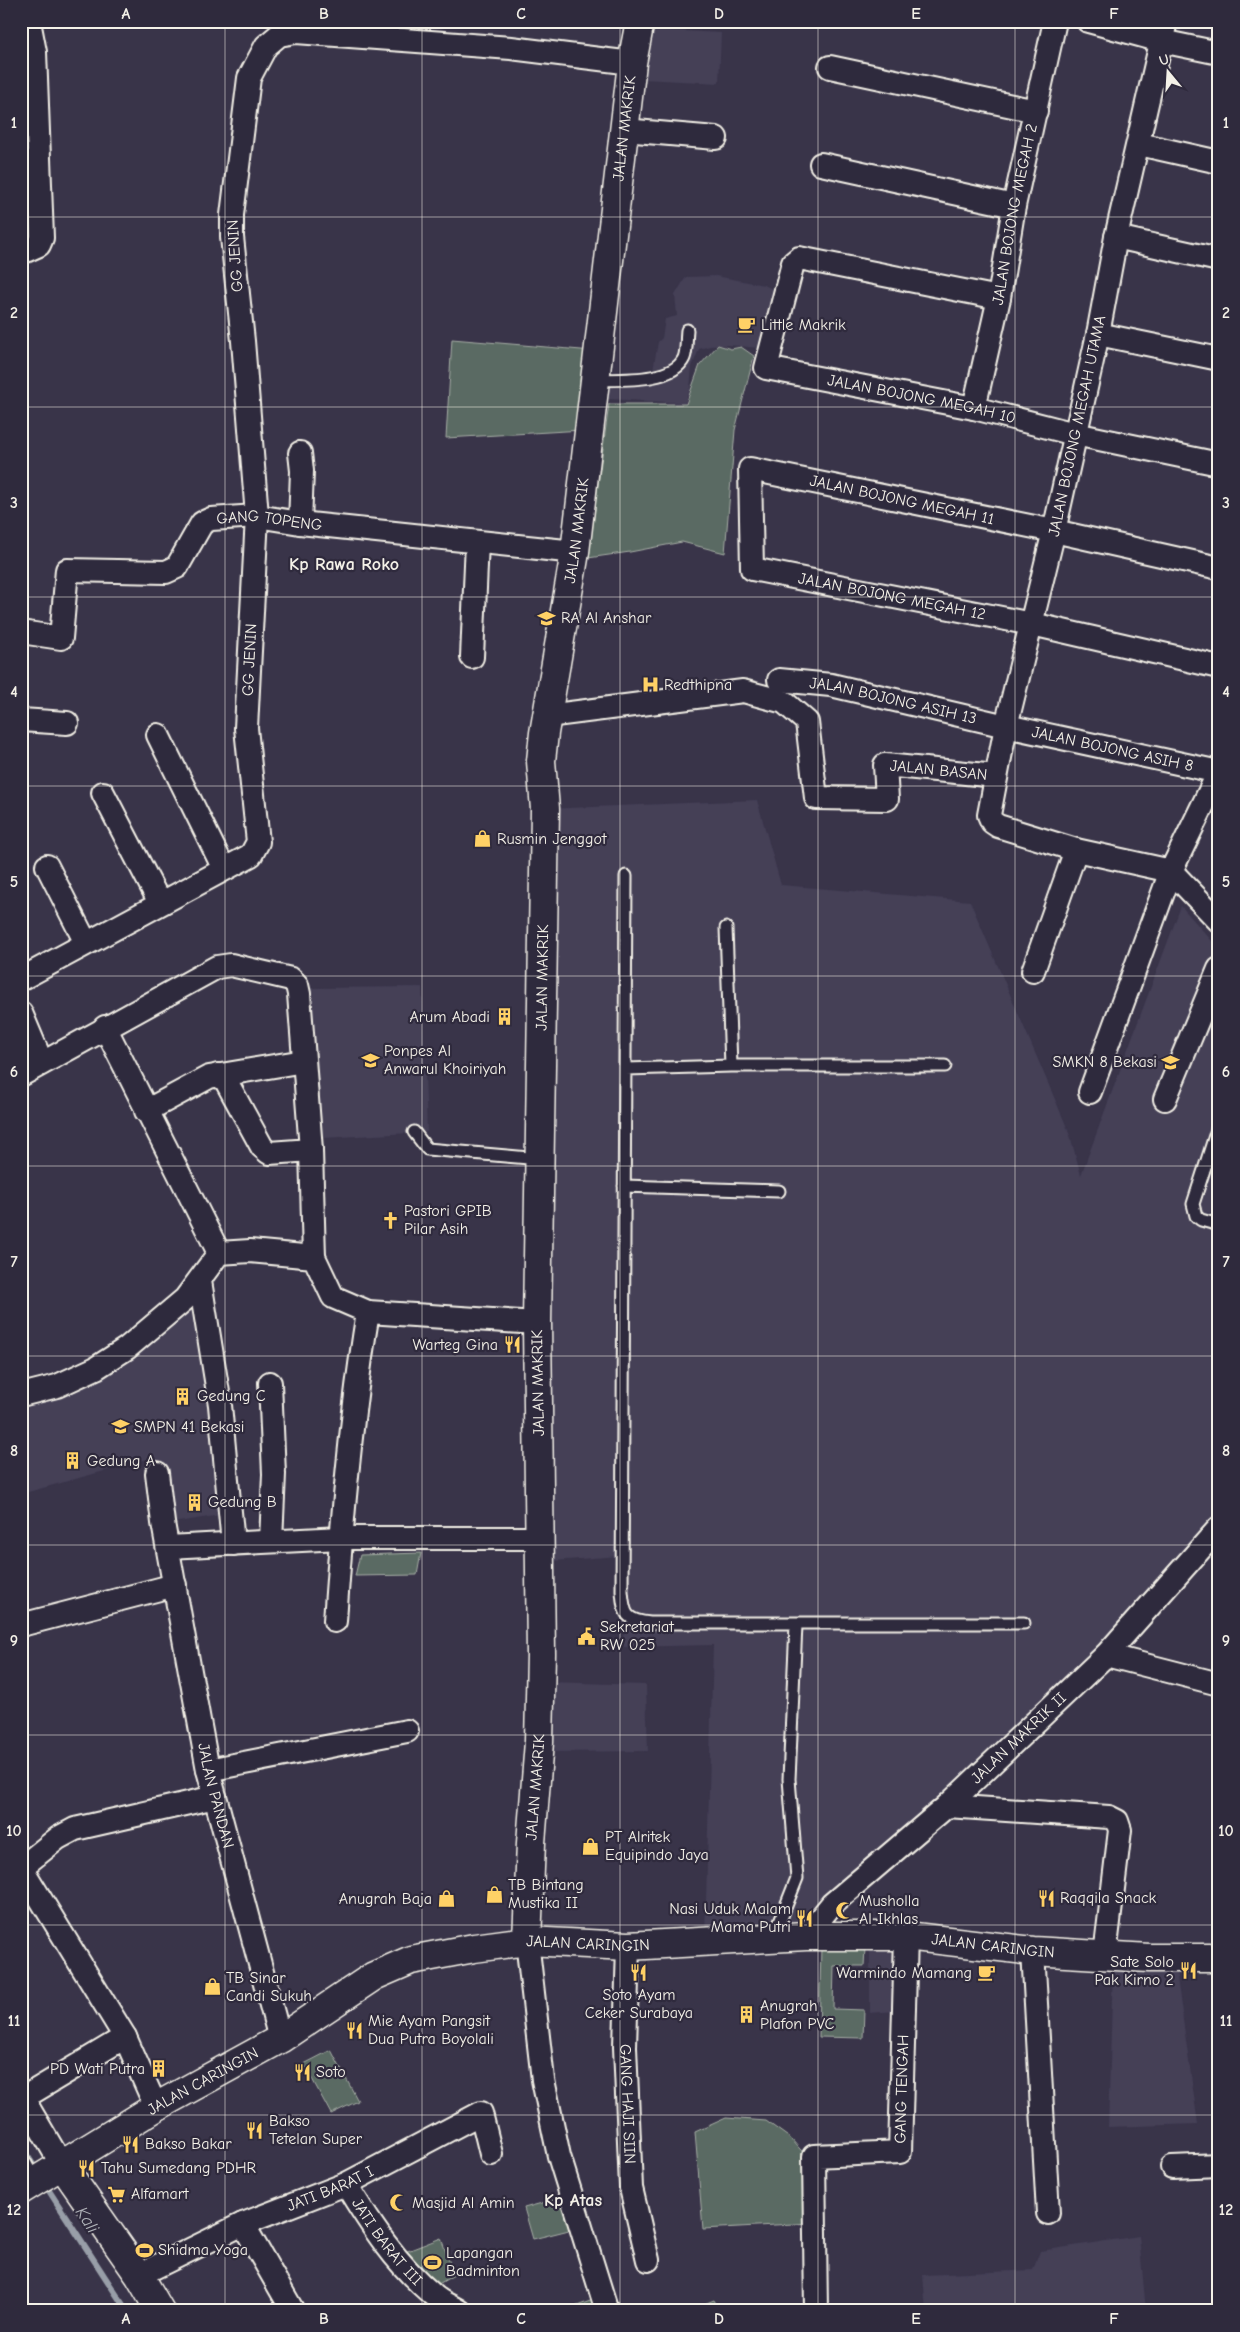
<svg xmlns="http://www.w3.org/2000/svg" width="1240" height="2332" font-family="'Comic Neue',sans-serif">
<rect width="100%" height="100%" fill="#393449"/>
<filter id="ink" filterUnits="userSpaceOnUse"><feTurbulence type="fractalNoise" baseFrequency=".02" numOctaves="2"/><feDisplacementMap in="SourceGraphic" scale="10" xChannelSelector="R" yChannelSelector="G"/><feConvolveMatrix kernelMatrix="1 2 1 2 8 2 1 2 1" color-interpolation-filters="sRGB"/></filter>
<g filter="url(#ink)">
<path fill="#443f57" d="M 646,29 L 721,33 L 719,83 L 642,79 Z
M 716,276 L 764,285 L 783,294 L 770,349 L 728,345 L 710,346 L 699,349 L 692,367 L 690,389 L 685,403 L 608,399 L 611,372 L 653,370 L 658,342 L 662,338 L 665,319 L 677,316 L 675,295 L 686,277 Z
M 757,800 L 781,885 L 970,901 L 1069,1132 L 1081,1175 L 1181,906 L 1219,949 L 1219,1215 L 1205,1212 L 1219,1217 L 1219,1504 L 1184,1570 L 806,1936 L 705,1937 L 713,1645 L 624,1647 L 620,1556 L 553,1561 L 545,809 Z
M 422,987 L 427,1132 L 323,1138 L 308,988 Z
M 198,1297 L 227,1514 L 166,1524 L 155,1457 L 21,1494 L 21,1401 Z
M 549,1682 L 646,1685 L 648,1751 L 551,1752 Z
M 897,1947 L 896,2011 L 870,2013 L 870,1948 Z
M 1113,1967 L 1176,1971 L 1198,2124 L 1108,2127 Z
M 1139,2236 L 1146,2311 L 926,2311 L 923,2275 L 1033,2270 L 1040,2251 Z"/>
<path fill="#5a6b63" stroke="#a7aea6" d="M 452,339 L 593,351 L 583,430 L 446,438 Z
M 718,345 L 731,349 L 741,347 L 754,356 L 735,430 L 725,553 L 682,542 L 630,552 L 588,558 L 609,404 L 686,404 L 700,365 Z
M 421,1553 L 417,1575 L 355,1576 L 360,1555 Z
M 821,1947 L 865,1948 L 864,1966 L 834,1966 L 833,2009 L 864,2010 L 863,2038 L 819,2037 Z
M 331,2050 L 358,2101 L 331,2114 L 304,2064 Z
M 726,2118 L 766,2121 L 791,2139 L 808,2158 L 811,2223 L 703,2229 L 695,2132 Z
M 571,2195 L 581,2227 L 533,2239 L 524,2208 Z
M 441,2238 L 454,2275 L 435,2286 L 405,2252 Z
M 598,2298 L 602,2311 L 564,2311 Z
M 714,2300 L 720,2311 L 687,2311 Z"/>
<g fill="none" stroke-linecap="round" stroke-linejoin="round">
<path stroke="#989ea8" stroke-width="6" d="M 21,2146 L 34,2166
M 44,2183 L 127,2311"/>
<defs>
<path id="service" d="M 595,380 C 618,379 673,383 684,358 C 687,351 686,339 687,330
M 626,876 L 622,1591 C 624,1615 626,1620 650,1623 L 1024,1623
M 726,928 L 731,1066
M 626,1069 L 731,1066 L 945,1066
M 1219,1123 L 1193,1204 L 1196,1216 L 1201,1220 L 1219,1225
M 414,1132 L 427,1149 L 540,1159
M 624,1186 L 779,1191
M 774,1936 L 797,1878 L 789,1779 L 796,1625"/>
<g id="minor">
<path d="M 1088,21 L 1161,41 L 1219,53"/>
<path d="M 1166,21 L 1116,237 L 1098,334 L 1054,531 L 1006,726 L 989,815 L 992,822 L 998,826 L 1076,850 L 1171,871"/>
<path d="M 830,67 L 1036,111"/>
<path d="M 624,130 L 716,138"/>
<path d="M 1139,144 L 1219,162"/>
<path d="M 821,164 L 1014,206"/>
<path d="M 1116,237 L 1219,260"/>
<path d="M 21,253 L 39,245 L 42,238 L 35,52 L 29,21"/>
<path id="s1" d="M 999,298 L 799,258 L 793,263 L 766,368 L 974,408 L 1075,434 L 1219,464"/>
<path d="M 1098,334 L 1219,359"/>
<path id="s2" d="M 974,408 L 999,298 L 1014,206 L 1055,21"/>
<path d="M 300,453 L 302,471 L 300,523"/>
<path id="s3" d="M 1219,568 L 1054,531 L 750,469 L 752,569 L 1032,624 L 1219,667"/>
<path id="s4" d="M 21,632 L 61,638 L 67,570 L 166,572 L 177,567 L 202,523 L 211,519 L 257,516 L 300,523 L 575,552"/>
<path d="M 472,657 L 477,542"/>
<path id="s5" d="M 779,680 L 831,685 L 1006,726 L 1219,772"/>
<path id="s6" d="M 547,716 L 743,691 L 784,702 L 807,722 L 816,798 L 887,799 L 885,765 L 996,776"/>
<path d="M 21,720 L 67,723"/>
<path d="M 158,735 L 224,869"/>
<path d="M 103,793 L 160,903"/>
<path d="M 47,866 L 86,943"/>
<path d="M 1171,871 L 1219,921"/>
<path d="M 1033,971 L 1076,850"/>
<path id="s7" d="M 21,979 L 251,855 L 258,842 L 246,728 L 257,516 L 243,341 L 232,237 L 232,215 L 249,78 L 266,46 L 279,35 L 296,32 L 511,48 L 632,63"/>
<path d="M 21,1013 L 42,1063"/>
<path d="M 105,1027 L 219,1253"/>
<path d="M 21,1075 L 217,967 L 231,965 L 291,979 L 297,985 L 299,994 L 311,1150 L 314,1257"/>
<path d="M 218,1075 L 226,1081 L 262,1147 L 269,1153 L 311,1150"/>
<path d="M 1090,1092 L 1171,871 L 1219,772"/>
<path d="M 1165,1099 L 1219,969"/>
<path d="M 146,1111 L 209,1077 L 304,1061"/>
<path d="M 200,1281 L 220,1405 L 233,1544"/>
<path d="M 270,1383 L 274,1474 L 271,1541"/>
<path d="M 21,1395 L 57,1386 L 96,1368 L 127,1348 L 185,1299 L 219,1253 L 250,1251 L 314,1257 L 333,1297 L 368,1312 L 537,1323"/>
<path id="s8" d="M 157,1473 L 163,1523 L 208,1770 L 280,2039"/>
<path d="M 168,1547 L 341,1538 L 539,1538"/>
<path d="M 335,1621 C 342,1518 351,1414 368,1312"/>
<path d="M 21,1625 L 175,1585"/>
<path d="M 1106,1655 L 1219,1684"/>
<path d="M 208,1770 L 407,1731"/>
<path d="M 947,1806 L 1109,1817 L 1117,1821 L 1120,1830 L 1105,1955"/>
<path d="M 21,1867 L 125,2037 L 156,2107"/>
<path d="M 22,1867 L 58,1838 L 75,1829 L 215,1797"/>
<path id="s9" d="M 806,1936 L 832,1904 L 947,1806 L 1106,1655 L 1219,1528"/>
<path d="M 527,1941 L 543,2080 L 559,2156 L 607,2311"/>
<path id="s10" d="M 628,1946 L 625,2047 L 631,2188 L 648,2260"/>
<path d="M 1033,1951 L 1048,2213"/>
<path d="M 21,2095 L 62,2165"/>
<path d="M 23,2098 L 125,2037"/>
<path d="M 21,2166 L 31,2185"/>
<path d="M 1172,2167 L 1219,2165"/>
<path id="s11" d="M 346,2184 C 370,2224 396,2264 433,2295 C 440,2302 451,2306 459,2311"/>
<path d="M 243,2224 L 293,2311"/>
<path id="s12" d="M 139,2275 L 243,2224 L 346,2184 L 481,2113 L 491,2154"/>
<path id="s13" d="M 816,2311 L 814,2156 L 900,2152 L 906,1936"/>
</g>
<g id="tertiary">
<path id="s14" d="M 527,1941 L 531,1843 L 539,1742 L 541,1654 L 537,1323 L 545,809 L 541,761 L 544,733 L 575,552 L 632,63 L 640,21"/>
<path d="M 62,2165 L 139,2275 L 160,2311"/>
</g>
<g id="secondary">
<path id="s15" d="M 21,2190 L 156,2107 L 280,2039 L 374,1976 L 411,1960 L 474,1948 L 527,1941 L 628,1946 L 806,1936 L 906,1936 L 1033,1951 L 1149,1958 L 1219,1958"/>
</g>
</defs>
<use href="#service" stroke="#f4f1e8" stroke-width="15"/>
<use href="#minor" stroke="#f4f1e8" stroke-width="26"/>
<use href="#tertiary" stroke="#f4f1e8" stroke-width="31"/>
<use href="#secondary" stroke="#f4f1e8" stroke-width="31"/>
<use href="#service" stroke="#2f2a3d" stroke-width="11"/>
<use href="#minor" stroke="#2f2a3d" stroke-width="22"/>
<use href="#tertiary" stroke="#2f2a3d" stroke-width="28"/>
<use href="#secondary" stroke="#2f2a3d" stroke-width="28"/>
</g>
</g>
<path fill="none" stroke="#f4f1e8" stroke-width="1" stroke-opacity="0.55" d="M 225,21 L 225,2311M 422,21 L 422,2311M 620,21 L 620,2311M 818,21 L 818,2311M 1015,21 L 1015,2311M 21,217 L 1219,217M 21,407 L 1219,407M 21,597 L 1219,597M 21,786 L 1219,786M 21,976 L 1219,976M 21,1166 L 1219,1166M 21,1356 L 1219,1356M 21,1545 L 1219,1545M 21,1735 L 1219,1735M 21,1925 L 1219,1925M 21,2115 L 1219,2115"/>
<defs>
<symbol id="cafe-bare" viewBox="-9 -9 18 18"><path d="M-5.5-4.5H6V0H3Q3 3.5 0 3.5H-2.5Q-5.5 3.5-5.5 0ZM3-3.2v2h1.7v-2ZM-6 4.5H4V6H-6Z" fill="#ffd166" stroke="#2f2a3d" stroke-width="2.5" paint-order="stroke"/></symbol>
<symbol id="school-bare" viewBox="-9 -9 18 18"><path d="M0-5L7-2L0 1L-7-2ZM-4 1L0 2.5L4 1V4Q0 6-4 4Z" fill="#ffd166" stroke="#2f2a3d" stroke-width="2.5" paint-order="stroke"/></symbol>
<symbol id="hospital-bare" viewBox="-9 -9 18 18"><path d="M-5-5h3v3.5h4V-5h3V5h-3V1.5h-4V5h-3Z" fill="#ffd166" stroke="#2f2a3d" stroke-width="2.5" paint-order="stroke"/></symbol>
<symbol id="shop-bare" viewBox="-9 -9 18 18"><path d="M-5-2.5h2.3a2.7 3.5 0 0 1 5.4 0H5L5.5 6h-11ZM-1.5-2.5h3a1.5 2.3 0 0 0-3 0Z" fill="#ffd166" stroke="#2f2a3d" stroke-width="2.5" paint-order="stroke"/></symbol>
<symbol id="building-bare" viewBox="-9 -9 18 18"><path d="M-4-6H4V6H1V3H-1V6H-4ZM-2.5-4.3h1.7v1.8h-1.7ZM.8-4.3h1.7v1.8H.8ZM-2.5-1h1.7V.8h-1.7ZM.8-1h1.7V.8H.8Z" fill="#ffd166" stroke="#2f2a3d" stroke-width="2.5" paint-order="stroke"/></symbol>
<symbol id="church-bare" viewBox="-9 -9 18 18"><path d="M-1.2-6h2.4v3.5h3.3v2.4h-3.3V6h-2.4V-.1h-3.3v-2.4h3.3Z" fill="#ffd166" stroke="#2f2a3d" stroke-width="2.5" paint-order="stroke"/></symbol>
<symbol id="restaurant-bare" viewBox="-9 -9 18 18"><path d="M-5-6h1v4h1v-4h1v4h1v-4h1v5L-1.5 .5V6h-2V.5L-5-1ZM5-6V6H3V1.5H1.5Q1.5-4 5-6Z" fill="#ffd166" stroke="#2f2a3d" stroke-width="2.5" paint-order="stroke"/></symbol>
<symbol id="civic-bare" viewBox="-9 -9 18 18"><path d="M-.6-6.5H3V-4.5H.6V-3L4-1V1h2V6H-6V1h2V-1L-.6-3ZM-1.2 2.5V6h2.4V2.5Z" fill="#ffd166" stroke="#2f2a3d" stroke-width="2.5" paint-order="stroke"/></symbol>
<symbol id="mosque-bare" viewBox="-9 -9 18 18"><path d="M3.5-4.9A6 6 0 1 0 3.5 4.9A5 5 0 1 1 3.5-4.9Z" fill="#ffd166" stroke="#2f2a3d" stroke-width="2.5" paint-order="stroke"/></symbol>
<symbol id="supermarket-bare" viewBox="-9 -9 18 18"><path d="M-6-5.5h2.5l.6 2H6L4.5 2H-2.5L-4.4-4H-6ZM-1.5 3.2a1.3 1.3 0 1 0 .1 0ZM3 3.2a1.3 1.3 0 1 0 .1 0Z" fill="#ffd166" stroke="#2f2a3d" stroke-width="2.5" paint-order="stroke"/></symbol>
<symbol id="stadium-bare" viewBox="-9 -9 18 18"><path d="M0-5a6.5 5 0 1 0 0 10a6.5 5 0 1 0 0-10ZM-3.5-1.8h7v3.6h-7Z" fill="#ffd166" stroke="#2f2a3d" stroke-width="2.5" paint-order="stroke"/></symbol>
</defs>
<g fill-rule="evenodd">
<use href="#cafe-bare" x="734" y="312" width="25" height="25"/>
<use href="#school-bare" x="534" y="606" width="25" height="25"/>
<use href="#hospital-bare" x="638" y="672" width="25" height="25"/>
<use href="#shop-bare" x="470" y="826" width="25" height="25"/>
<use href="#building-bare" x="492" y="1004" width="25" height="25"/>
<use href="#school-bare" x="358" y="1048" width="25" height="25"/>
<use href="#school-bare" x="1158" y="1050" width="25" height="25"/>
<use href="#church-bare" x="378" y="1208" width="25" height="25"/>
<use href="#restaurant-bare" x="500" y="1332" width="25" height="25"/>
<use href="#building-bare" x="170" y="1384" width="25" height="25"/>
<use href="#school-bare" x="108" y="1414" width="25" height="25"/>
<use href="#building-bare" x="60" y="1448" width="25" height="25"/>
<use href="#building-bare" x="182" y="1490" width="25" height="25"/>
<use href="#civic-bare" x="574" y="1624" width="25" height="25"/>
<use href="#shop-bare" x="578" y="1834" width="25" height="25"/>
<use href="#shop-bare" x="482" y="1882" width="25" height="25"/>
<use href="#restaurant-bare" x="1034" y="1886" width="25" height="25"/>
<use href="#shop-bare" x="434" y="1886" width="25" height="25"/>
<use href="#mosque-bare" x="832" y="1898" width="25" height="25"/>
<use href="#restaurant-bare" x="792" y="1906" width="25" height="25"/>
<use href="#restaurant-bare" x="1176" y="1958" width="25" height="25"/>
<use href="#restaurant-bare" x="626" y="1960" width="25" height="25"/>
<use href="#cafe-bare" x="974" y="1960" width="25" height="25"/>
<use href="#shop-bare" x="200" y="1974" width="25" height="25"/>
<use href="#building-bare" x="734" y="2002" width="25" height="25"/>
<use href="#restaurant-bare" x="342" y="2018" width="25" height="25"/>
<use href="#building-bare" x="146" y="2056" width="25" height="25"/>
<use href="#restaurant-bare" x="290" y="2060" width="25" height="25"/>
<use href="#restaurant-bare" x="242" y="2118" width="25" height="25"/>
<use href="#restaurant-bare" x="118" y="2132" width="25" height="25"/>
<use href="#restaurant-bare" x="74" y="2156" width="25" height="25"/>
<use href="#supermarket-bare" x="104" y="2182" width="25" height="25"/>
<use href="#mosque-bare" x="386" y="2190" width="25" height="25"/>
<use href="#stadium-bare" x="132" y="2238" width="25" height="25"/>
<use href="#stadium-bare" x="420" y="2250" width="25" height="25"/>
</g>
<g text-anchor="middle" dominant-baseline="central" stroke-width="4.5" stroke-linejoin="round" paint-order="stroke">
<g font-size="16" fill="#f4f1e8" stroke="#2f2a3d">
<text stroke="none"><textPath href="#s14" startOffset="1819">JALAN MAKRIK</textPath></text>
<text stroke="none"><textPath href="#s2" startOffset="198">JALAN BOJONG MEGAH 2</textPath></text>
<text transform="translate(235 256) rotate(-94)">GG JENIN</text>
<text stroke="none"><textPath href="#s1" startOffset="479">JALAN BOJONG MEGAH 10</textPath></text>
<text transform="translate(1077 426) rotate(-78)">JALAN BOJONG MEGAH UTAMA</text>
<text transform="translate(902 500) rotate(12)">JALAN BOJONG MEGAH 11</text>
<text stroke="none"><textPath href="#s4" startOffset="339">GANG TOPENG</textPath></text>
<text stroke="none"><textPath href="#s14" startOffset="1414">JALAN MAKRIK</textPath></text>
<text stroke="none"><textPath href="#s3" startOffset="722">JALAN BOJONG MEGAH 12</textPath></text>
<text stroke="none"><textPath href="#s7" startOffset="459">GG JENIN</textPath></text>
<text stroke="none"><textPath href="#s5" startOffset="116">JALAN BOJONG ASIH 13</textPath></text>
<text stroke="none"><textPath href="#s5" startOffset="341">JALAN BOJONG ASIH 8</textPath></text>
<text stroke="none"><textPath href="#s6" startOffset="506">JALAN BASAN</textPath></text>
<text stroke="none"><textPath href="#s14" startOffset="964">JALAN MAKRIK</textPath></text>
<text transform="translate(538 1383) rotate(-91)">JALAN MAKRIK</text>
<text stroke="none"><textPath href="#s9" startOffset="291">JALAN MAKRIK II</textPath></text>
<text stroke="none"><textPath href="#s14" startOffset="154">JALAN MAKRIK</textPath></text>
<text stroke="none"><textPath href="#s8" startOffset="328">JALAN PANDAN</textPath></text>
<text stroke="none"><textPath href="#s15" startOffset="632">JALAN CARINGIN</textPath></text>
<text stroke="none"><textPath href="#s15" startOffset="1038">JALAN CARINGIN</textPath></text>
<text stroke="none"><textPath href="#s15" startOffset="212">JALAN CARINGIN</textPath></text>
<text stroke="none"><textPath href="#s13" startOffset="304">GANG TENGAH</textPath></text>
<text stroke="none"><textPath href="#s10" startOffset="158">GANG HAJI SIIN</textPath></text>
<text stroke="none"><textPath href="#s12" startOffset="210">JATI BARAT I</textPath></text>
<text stroke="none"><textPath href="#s11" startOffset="71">JATI BARAT III</textPath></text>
</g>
<g font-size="16" fill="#f4f1e8" stroke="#2f2a3d" text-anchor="start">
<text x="761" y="325">Little Makrik</text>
<text x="561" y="618">RA Al Anshar</text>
<text x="664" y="685">Redthipna</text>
<text x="497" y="839">Rusmin Jenggot</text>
<text x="490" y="1017" text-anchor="end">Arum Abadi</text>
<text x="384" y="1051">Ponpes Al<tspan x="384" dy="18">Anwarul Khoiriyah</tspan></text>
<text x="1157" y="1062" text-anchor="end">SMKN 8 Bekasi</text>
<text x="404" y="1211">Pastori GPIB<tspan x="404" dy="18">Pilar Asih</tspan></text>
<text x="498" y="1345" text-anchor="end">Warteg Gina</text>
<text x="197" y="1396">Gedung C</text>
<text x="134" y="1427">SMPN 41 Bekasi</text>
<text x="87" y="1461">Gedung A</text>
<text x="208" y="1502">Gedung B</text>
<text x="600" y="1627">Sekretariat<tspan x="600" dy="18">RW 025</tspan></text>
<text x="605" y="1837">PT Alritek<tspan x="605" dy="18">Equipindo Jaya</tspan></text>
<text x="508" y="1885">TB Bintang<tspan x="508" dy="18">Mustika II</tspan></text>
<text x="1060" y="1898">Raqqila Snack</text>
<text x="432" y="1899" text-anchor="end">Anugrah Baja</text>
<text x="859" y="1901">Musholla<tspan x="859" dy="18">Al Ikhlas</tspan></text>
<text x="791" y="1909" text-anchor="end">Nasi Uduk Malam<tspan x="791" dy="18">Mama Putri</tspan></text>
<text x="1174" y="1962" text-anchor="end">Sate Solo<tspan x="1174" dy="18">Pak Kirno 2</tspan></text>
<text x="972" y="1973" text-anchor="end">Warmindo Mamang</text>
<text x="226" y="1978">TB Sinar<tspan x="226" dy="18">Candi Sukuh</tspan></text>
<text x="639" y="1995" text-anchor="middle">Soto Ayam<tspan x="639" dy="18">Ceker Surabaya</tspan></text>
<text x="760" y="2006">Anugrah<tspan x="760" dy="18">Plafon PVC</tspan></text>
<text x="368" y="2021">Mie Ayam Pangsit<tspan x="368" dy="18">Dua Putra Boyolali</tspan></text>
<text x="145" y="2069" text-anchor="end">PD Wati Putra</text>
<text x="316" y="2072">Soto</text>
<text x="269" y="2121">Bakso<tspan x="269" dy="18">Tetelan Super</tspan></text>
<text x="145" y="2144">Bakso Bakar</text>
<text x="101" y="2168">Tahu Sumedang PDHR</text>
<text x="131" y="2194">Alfamart</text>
<text x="412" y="2203">Masjid Al Amin</text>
<text x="158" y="2250">Shidma Yoga</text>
<text x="446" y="2253">Lapangan<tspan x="446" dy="18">Badminton</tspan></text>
</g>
<g font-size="18" font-weight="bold" fill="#f4f1e8" stroke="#2f2a3d">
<text x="344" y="564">Kp Rawa Roko</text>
<text x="573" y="2200">Kp Atas</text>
</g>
<g font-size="18" font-style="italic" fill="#afb2b8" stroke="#2f2a3d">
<text transform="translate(87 2220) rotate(57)">Kali</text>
</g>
</g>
<rect width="1240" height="2332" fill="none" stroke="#2f2a3d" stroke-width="55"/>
<g transform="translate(1168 72) rotate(342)" stroke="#2f2a3d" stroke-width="4" paint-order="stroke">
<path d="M0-4L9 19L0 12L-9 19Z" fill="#f4f1e8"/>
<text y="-8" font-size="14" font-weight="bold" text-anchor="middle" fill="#f4f1e8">U</text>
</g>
<rect x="28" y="28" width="1184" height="2276" fill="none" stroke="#f4f1e8" stroke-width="2"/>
<g font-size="16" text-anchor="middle" font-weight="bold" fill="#f4f1e8">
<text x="126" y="19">A</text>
<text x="324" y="19">B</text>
<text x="521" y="19">C</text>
<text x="719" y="19">D</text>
<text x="916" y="19">E</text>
<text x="1114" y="19">F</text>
<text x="14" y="128">1</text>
<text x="1226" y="128">1</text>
<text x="14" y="318">2</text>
<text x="1226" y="318">2</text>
<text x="14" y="508">3</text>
<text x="1226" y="508">3</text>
<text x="14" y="697">4</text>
<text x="1226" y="697">4</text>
<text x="14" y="887">5</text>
<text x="1226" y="887">5</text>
<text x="14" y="1077">6</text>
<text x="1226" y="1077">6</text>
<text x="14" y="1267">7</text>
<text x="1226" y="1267">7</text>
<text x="14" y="1456">8</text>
<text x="1226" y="1456">8</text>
<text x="14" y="1646">9</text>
<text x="1226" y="1646">9</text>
<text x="14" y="1836">10</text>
<text x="1226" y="1836">10</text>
<text x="14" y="2026">11</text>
<text x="1226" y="2026">11</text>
<text x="14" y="2215">12</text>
<text x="1226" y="2215">12</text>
<text x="126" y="2324">A</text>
<text x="324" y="2324">B</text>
<text x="521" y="2324">C</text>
<text x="719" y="2324">D</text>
<text x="916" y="2324">E</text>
<text x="1114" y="2324">F</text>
</g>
</svg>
